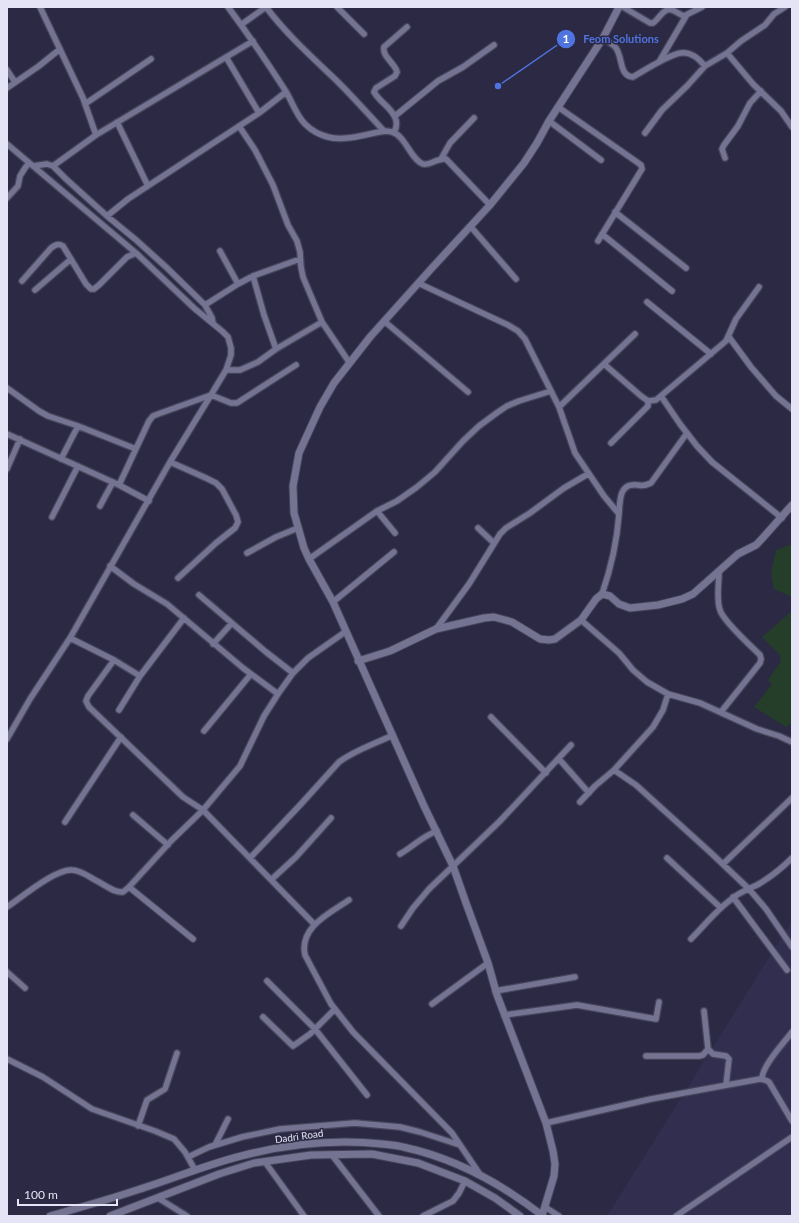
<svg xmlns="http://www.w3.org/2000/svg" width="799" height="1223" font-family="Lato,sans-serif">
<rect width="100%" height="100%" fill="#2b2943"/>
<path fill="#322e4f" d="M 792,921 L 792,1216 L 607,1216 Z"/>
<path fill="#243e29" d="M 792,544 L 792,597 L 774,589 L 771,572 L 776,550 Z
M 792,611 L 792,723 L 786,727 L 754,707 L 772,684 L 768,680 L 781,661 L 780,655 L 762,637 Z"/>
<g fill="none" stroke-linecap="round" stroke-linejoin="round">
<defs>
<path id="street" d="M 40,7 L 83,98 L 96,135
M 228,7 C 248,34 267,62 285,90 C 292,101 296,115 305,124 C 311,130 320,135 328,137 C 341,141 361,136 374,133 C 380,132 386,130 392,132 C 405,135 411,160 423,164 C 429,166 437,158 446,159 L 490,205
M 337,7 L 364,34
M 623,7 L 650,23 L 653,23 C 659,19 664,7 672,10 C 676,11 680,15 684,16 L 702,7
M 242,24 L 266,7 C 287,35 313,58 338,82 C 354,98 369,115 384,131
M 603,38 C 607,41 613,44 616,48 C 623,58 619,76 633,77 C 643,71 670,54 681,53 C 691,51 700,60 705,66
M 727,53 L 753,84 L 781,111 L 792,127
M 226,57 L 259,113
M 659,62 L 686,16
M 7,70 L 15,82
M 7,88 L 39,66 L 60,49
M 85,104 L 151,59
M 558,107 L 634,160 L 641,165 L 642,169 L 598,241
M 395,116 L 438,81 L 463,67 L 494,45
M 549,121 L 601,160
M 117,122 L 148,186
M 239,126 L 255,150 L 273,185 L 288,225 L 297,241 L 300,252 L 301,267 L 303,277 L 322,322 L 349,362
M 394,132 C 397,128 397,125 396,120 C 392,107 381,104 374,92 L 376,88 L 395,76 L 397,72 C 395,63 382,57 384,47 L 407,27
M 645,133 L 662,110 L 687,86 L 705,66 L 727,53 L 741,41 L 765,25 L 774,14 L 785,7
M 7,144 L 136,253 L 194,308 L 222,331 L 228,337 L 231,348 L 231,355 L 226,370 L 211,395 L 170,462 L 70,638 L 30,699 L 7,739
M 725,158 L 722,149 L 724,145 L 738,126 L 750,103 L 761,91
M 441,159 L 450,143 L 474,118
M 33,166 L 47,164 L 53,166 L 66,179 L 107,216 L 135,239 L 166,267 L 205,305 L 212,318 L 213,323
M 53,166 L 96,135 L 253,41
M 7,198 L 18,186 L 20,176 L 25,168 L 29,163
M 615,212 L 686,268
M 107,216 L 128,199 L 259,113 L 286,92
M 471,227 L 516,279
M 602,234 L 672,291
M 220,251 L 238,284
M 253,276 L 264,315 L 276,349
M 22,281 L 51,248 C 55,245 58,243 63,246 L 86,284 L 91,289 L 94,289 L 99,285 L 127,257 L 136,253
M 418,283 L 508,325 L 518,331 L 525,339 L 559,407 L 575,453 L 604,496 L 619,514 C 617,542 611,568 602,594
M 35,290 L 71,259
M 647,302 L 711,354
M 205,305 L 238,284 L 253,276 L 300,259
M 384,321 L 468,392
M 729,337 L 751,367 L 776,396 L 792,409
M 604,364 L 641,396 L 648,401 L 656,400 L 726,341 L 736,319 L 759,287
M 226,370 L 240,370 L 258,362 L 276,349 L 322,322
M 7,388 L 39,411 L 48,416 L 78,426 L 136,449
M 661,396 L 680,424 L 697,446 L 712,462 L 782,518
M 559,407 L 635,334
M 7,434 L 119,485 L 149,501
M 611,443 L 648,406 L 648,401
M 61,459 L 78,426
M 170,462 L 206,478 L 216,483 L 222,489 L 236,515 L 238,522 L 235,528 L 216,543 L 178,578
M 7,469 L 20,439
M 119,485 L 149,421 L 153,416 L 158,414 L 211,395 L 231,403 L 237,403 L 296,365
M 100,506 L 113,482
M 377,511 L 395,533
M 619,514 C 620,503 619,486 632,485 C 641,484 641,488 651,483 L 687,433
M 52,517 L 78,466
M 478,528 L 494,543
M 247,553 L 276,537 L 298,528
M 309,559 L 377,511 L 397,501 L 417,487 L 435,472 L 463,441 L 479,426 L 498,412 L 507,406 L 519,401 L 551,391
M 110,566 L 134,584 L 167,604 L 243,668 L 278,694
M 719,572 C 719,584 716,599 720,610 C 723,621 751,646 760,655 L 761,659 L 760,663 L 721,712
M 199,595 L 266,652 L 293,673
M 333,602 L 394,552
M 581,620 L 619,653 L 633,670 L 647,682 L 668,694 L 700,703 L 757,729 L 779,736 L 792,742
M 436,629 L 469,584 L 500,534 L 506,528 L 530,513 L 564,488 L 588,474
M 70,638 L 114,660 L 140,676
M 213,644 L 232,623
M 114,660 L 88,696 L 86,701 L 89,707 L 183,797 L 203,810 L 314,924
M 119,710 L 140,676 L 184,618
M 491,717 L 546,773
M 204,731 L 251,674
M 559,759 L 589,793
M 614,770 L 636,785 L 710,852 L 749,889 L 766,909 L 792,947
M 580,802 L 595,786 L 614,770 L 653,727 L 663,710 L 668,694
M 133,815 L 168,845
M 65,822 L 121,737
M 400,854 C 414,846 421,837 437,831
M 250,858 L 301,804 L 339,762 C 355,750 375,744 393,735
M 667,858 L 721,908
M 723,864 L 792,798
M 272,879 L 296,857 L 331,818
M 129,887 L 193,939
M 733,897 L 787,970
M 349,900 C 330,913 299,927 305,955 L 331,1004 L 353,1032 L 452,1133 L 481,1176
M 7,907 C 22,897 55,869 72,870 C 81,870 89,877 97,881 C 105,885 114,893 123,892 L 129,887 L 171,841 L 203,810 L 240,766 L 264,716 L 278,694 L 293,673 L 308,658 L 345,632
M 401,926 L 413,908 L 429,889 L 500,821 L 571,745
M 691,939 C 705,925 717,909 733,898 C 740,892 749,889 757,885 C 771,877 781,869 792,858
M 7,972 L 25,988
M 267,981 L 315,1029 L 367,1095
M 495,991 L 575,977
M 432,1004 L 488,963
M 704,1011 L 708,1049 L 713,1054 L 726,1056 L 729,1059 L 726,1085
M 504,1015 L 577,1005 L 656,1019 L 659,1002
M 263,1017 L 293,1046 L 310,1034 L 335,1009
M 646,1056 L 699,1056 L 703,1055 L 708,1049
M 7,1059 L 43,1077 L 92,1109 L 155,1131 L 174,1139 L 185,1152 L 195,1170
M 762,1079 C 762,1066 783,1044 792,1032
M 546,1123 L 651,1099 L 760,1079 L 765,1080 L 769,1082 L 792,1121
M 138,1126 L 147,1100 L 165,1089 L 177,1053
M 215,1145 L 228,1119
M 332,1155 L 379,1216
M 188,1157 L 209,1147 L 242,1137 L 280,1129 L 355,1123 L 400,1127 L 420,1132 L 460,1145
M 265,1162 L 304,1216
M 158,1198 L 187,1216
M 545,1207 L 559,1216
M 423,1216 L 453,1201 L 459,1193 L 465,1181
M 676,1216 L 792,1137"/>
<path id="secondary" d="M 358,661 L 390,651 L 436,629 L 484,618 L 494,617 L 512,622 L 540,639 L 549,640 L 555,639 L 581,620 L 596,599 L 602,594 L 610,596 L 619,604 L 630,608 L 658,605 L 682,599 L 693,594 L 738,554 L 756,545 L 759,542 L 792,505
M 50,1216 C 78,1208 107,1200 134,1191 C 170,1180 205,1165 241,1156 C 287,1144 335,1139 382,1144 C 389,1145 396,1145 403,1147 C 454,1158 502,1184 543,1216
M 110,1216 L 219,1174 L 254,1163 L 311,1155 L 372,1154 L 418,1163 L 465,1181 L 495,1198 L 520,1216
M 542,1216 L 554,1176 L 555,1164 L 553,1151 L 546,1123 L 497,995 L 488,963 L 466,903 L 453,866 L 424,806 L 333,602 L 309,559 L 304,548 L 294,513 L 293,486 L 299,453 L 320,407 L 334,383 L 370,337 L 431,269 L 490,205 L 524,163 L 537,143 L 549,121 L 603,38 L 619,7"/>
</defs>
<use href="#street" stroke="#46445a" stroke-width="8"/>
<use href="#secondary" stroke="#46445a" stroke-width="9"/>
<use href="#street" stroke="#757392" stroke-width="5.5"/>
<use href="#secondary" stroke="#757392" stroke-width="7"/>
</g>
<g text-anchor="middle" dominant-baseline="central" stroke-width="3" stroke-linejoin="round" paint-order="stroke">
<g font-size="10" fill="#e5e4f6" stroke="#2b2943">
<text transform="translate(299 1136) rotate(-8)">Dadri Road</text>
</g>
</g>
<path fill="none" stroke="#4f74e0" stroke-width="1.5" d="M498 86L566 39"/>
<g fill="#4f74e0" stroke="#2b2943" stroke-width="1.5">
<circle cx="498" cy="86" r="4"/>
<circle cx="566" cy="39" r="10"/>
</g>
<g font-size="12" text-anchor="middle" font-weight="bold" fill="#fff">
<text x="566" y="43">1</text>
</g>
<g font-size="11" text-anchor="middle" font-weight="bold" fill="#4f74e0" stroke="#2b2943" stroke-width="3" stroke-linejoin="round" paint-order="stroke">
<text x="621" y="43">Feom Solutions</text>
</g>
<rect width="799" height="1223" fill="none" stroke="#e5e4f6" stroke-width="16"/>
<path d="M18 1199v6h99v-6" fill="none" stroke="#e5e4f6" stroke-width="2"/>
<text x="24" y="1199" font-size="12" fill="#e5e4f6" stroke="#2b2943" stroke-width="3" paint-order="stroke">100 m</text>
</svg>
